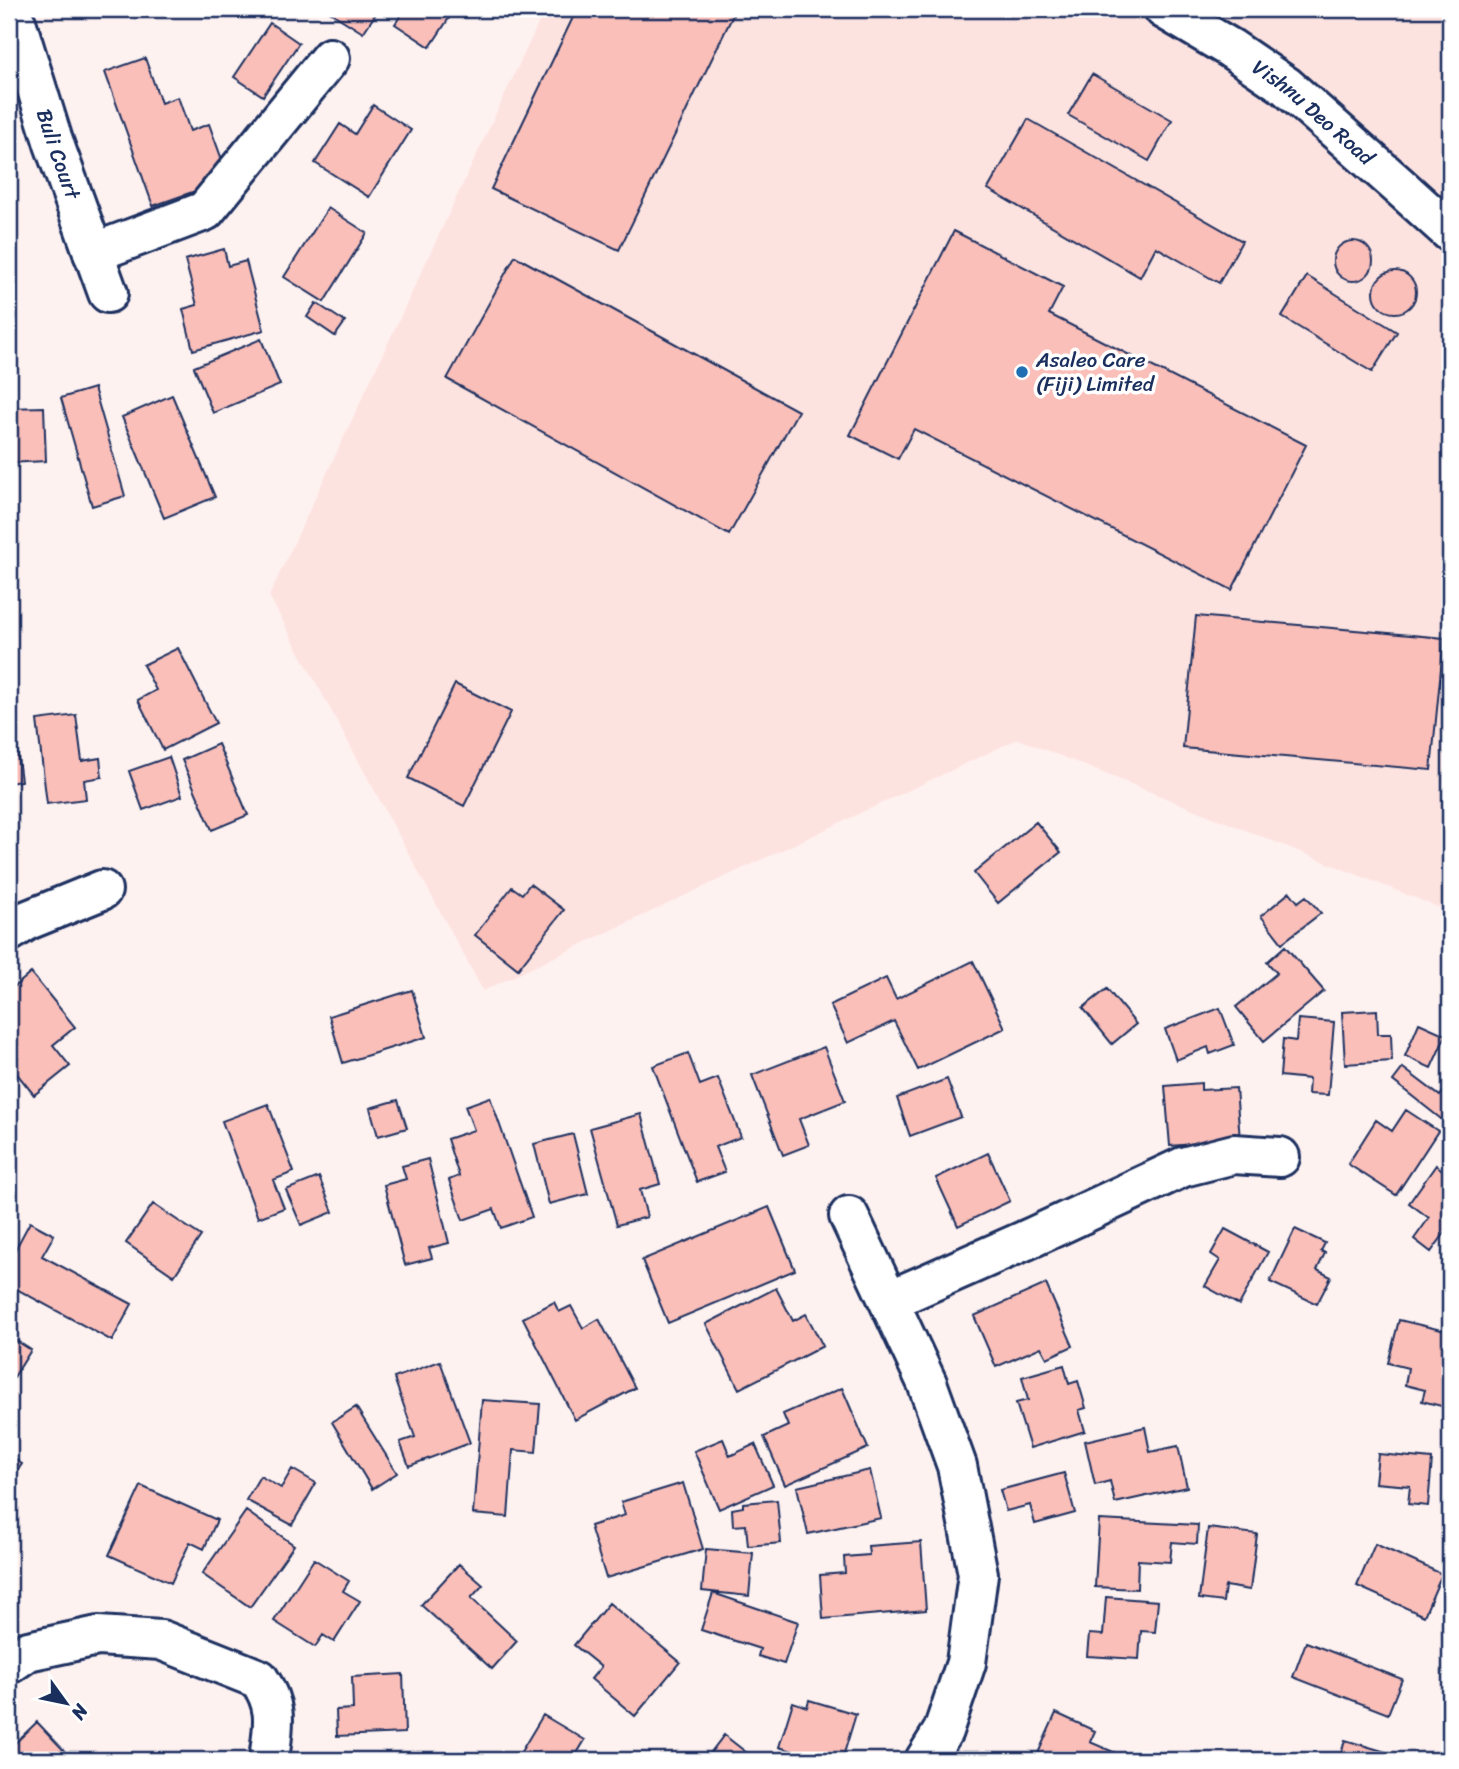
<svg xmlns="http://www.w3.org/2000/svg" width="1459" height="1769" font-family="Sriracha,sans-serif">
<rect width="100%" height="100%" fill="#fef2f1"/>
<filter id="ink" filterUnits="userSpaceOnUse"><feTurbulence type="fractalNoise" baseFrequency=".0143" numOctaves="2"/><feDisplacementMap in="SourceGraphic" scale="14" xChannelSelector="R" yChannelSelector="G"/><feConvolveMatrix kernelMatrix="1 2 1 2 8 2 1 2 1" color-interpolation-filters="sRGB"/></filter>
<g filter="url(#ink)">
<path fill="#fde3e0" d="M 545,9 L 1450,9 L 1450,912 L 1018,739 L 483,991 L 269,596 Z"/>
<path fill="#fbbfb9" stroke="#1b2f5e" stroke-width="2" d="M 325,9 L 379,9 L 363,33 Z
M 405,9 L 455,9 L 430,47 L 395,24 Z
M 577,9 L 736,9 L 619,250 L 491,189 Z
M 270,23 L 299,43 L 263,96 L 234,77 Z
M 145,58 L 161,103 L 178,97 L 190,131 L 209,124 L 229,179 L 153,206 L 105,72 Z
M 1092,74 L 1172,120 L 1149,161 L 1068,115 Z
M 373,105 L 411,130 L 369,197 L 315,163 L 340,124 L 355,134 Z
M 1028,119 L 1242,241 L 1219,283 L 1156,247 L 1140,277 L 988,189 Z
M 328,208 L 367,233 L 324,302 L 284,277 Z
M 954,231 L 1063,287 L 1049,314 L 1306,445 L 1232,590 L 914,429 L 898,459 L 850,435 Z
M1333 261a20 20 0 1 1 40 0a20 20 0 1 1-40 0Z
M 224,249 L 228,266 L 246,261 L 264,330 L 193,350 L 183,309 L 197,305 L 185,260 Z
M 515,256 L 798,411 L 729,535 L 447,379 Z
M1374 292a21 21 0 1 1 42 0a21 21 0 1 1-42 0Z
M 1307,276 L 1397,332 L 1372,372 L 1282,317 Z
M 316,303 L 345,322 L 335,336 L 307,317 Z
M 261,339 L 280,385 L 213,413 L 194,367 Z
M 94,388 L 125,496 L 92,506 L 61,398 Z
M 172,395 L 215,497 L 164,518 L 122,417 Z
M 44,407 L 46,461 L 9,463 L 9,408 Z
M 1196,616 L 1444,638 L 1431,770 L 1183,748 Z
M 178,648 L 216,723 L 163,750 L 138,700 L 156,690 L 143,665 Z
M 455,684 L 511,712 L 464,806 L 408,778 Z
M 76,715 L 82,761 L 100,758 L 102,777 L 84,780 L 86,799 L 47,804 L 37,720 Z
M 16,743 L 21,781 L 9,783 L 9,744 Z
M 218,744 L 248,815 L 212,830 L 182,760 Z
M 169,757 L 182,796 L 143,810 L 129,771 Z
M 1036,822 L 1061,852 L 998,903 L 974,873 Z
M 530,884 L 564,910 L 518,969 L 475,935 L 512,887 L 522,894 Z
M 1290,892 L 1298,902 L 1306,896 L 1321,913 L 1282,943 L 1261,916 Z
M 1285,946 L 1324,991 L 1264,1041 L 1236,1007 L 1277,973 L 1267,962 Z
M 973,961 L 1005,1028 L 918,1070 L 894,1021 L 848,1043 L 830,1005 L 886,978 L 896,999 Z
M 31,973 L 75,1027 L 53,1045 L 70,1066 L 34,1095 L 9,1064 L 9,991 Z
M 1107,989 L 1136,1024 L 1112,1044 L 1083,1008 Z
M 412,990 L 426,1037 L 343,1063 L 329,1016 Z
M 1220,1008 L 1234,1045 L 1210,1054 L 1208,1047 L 1176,1060 L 1165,1029 Z
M 1377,1010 L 1378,1034 L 1391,1034 L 1392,1061 L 1345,1064 L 1342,1012 Z
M 1298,1019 L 1334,1022 L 1328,1095 L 1308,1094 L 1309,1079 L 1280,1076 L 1283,1039 L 1296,1041 Z
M 1419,1023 L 1446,1035 L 1431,1068 L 1405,1056 Z
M 824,1047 L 845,1101 L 799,1119 L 809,1145 L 783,1155 L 752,1075 Z
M 688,1053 L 700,1085 L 718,1078 L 741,1137 L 715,1147 L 725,1172 L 697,1182 L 653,1066 Z
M 1403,1068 L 1440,1096 L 1450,1083 L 1450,1126 L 1393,1081 Z
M 947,1079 L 961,1117 L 910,1136 L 897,1098 Z
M 1201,1083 L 1201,1090 L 1236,1088 L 1240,1140 L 1170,1146 L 1165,1086 Z
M 490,1097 L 532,1217 L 501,1228 L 494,1209 L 463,1220 L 449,1180 L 459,1176 L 447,1139 L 474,1130 L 465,1106 Z
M 398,1100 L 407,1128 L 378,1136 L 370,1108 Z
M 268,1104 L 294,1172 L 273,1180 L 284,1208 L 258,1218 L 222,1121 Z
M 1406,1110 L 1438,1131 L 1396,1195 L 1348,1164 L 1376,1120 L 1392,1131 Z
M 641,1114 L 660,1184 L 640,1190 L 647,1217 L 617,1225 L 590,1128 Z
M 573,1134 L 588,1194 L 549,1204 L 534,1144 Z
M 988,1153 L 1010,1201 L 958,1226 L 936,1178 Z
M 428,1159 L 449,1243 L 429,1248 L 432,1258 L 405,1265 L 384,1185 L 406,1179 L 402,1166 Z
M 1436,1165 L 1450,1176 L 1450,1226 L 1431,1252 L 1414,1239 L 1429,1218 L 1409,1203 Z
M 319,1177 L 333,1212 L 301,1225 L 286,1190 Z
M 153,1204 L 201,1236 L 174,1276 L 126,1243 Z
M 769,1207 L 795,1270 L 668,1323 L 642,1260 Z
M 30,1222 L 54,1235 L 42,1256 L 132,1304 L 112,1341 L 9,1285 L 9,1261 Z
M 1225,1229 L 1268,1252 L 1239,1305 L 1205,1286 L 1220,1260 L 1211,1254 Z
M 1295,1229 L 1325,1243 L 1321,1251 L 1325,1253 L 1317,1270 L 1331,1277 L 1317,1304 L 1270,1282 Z
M 1046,1284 L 1073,1346 L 1047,1358 L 1041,1347 L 996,1367 L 974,1316 Z
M 776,1288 L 793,1321 L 806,1314 L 823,1346 L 739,1389 L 706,1324 Z
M 554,1302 L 559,1312 L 571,1306 L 583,1328 L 599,1319 L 635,1388 L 575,1420 L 523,1318 Z
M 1399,1320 L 1450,1332 L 1449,1408 L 1422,1401 L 1425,1390 L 1405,1385 L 1408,1368 L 1388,1363 Z
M 9,1336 L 31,1350 L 9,1385 Z
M 440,1361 L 470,1443 L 409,1466 L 400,1442 L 415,1437 L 394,1378 Z
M 1064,1365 L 1069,1384 L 1078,1381 L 1086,1408 L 1079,1410 L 1085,1431 L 1030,1448 L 1016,1403 L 1028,1400 L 1022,1377 Z
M 842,1388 L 868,1448 L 785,1485 L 764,1437 L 788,1426 L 783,1414 Z
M 482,1400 L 540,1404 L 536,1452 L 513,1450 L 508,1517 L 473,1514 Z
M 356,1407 L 397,1473 L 372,1489 L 332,1422 Z
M 1145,1427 L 1150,1452 L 1178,1446 L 1187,1487 L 1115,1503 L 1110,1481 L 1095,1485 L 1085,1441 Z
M 723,1439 L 730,1456 L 755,1444 L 773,1485 L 719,1509 L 694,1451 Z
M 1378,1454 L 1432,1459 L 1428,1506 L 1408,1504 L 1410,1486 L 1375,1483 Z
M 9,1455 L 22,1464 L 9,1483 Z
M 292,1469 L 316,1483 L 292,1525 L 246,1500 L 260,1476 L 281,1488 Z
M 870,1470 L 881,1518 L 808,1534 L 797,1487 Z
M 1064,1473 L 1075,1513 L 1035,1524 L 1030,1505 L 1006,1511 L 1000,1490 Z
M 683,1483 L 703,1549 L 606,1578 L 590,1526 L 625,1515 L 621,1502 Z
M 141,1486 L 217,1520 L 204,1549 L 190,1542 L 171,1583 L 109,1555 Z
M 777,1500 L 781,1543 L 748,1546 L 746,1525 L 733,1526 L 732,1509 L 743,1507 L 743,1503 Z
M 246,1511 L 294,1545 L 250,1607 L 202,1574 Z
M 1099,1520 L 1198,1525 L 1197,1544 L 1172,1542 L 1170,1562 L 1138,1560 L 1137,1589 L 1095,1587 Z
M 1208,1528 L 1257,1534 L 1250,1590 L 1225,1586 L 1223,1602 L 1199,1599 Z
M 921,1542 L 926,1610 L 823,1619 L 820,1575 L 845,1573 L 844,1557 L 869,1555 L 868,1546 Z
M 1375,1544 L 1442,1574 L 1424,1616 L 1357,1586 Z
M 706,1549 L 753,1553 L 749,1596 L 702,1591 Z
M 314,1559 L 349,1581 L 343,1591 L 360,1601 L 334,1642 L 323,1635 L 315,1647 L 274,1621 Z
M 459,1564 L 483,1585 L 471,1598 L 517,1641 L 492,1669 L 421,1605 Z
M 713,1593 L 798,1622 L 784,1664 L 758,1656 L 760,1649 L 701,1630 Z
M 1106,1597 L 1158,1601 L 1155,1632 L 1141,1631 L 1139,1659 L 1087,1656 L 1089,1634 L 1103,1635 Z
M 609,1603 L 680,1662 L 635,1716 L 591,1679 L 601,1667 L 574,1645 Z
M 1306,1642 L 1402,1679 L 1388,1714 L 1293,1677 Z
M 403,1674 L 405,1733 L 337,1736 L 336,1710 L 353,1709 L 352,1677 Z
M 809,1700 L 856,1714 L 842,1760 L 823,1760 L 779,1747 L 793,1702 L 807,1707 Z
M 1056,1713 L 1095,1731 L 1090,1742 L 1132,1760 L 1035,1760 Z
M 543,1715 L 585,1740 L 573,1760 L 516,1760 Z
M 37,1722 L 73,1760 L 16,1760 L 19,1758 L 10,1748 Z
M 724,1735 L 756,1760 L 705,1760 Z
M 1345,1740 L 1403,1757 L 1402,1760 L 1339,1760 Z
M 403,1756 L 403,1760 L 350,1760 L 350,1759 Z"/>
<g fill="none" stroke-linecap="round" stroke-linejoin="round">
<defs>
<g id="minor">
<path id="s1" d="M 1164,9 L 1230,48 L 1286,86 L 1398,185 L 1450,232"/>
<path id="s2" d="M 9,14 L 17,25 L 54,144 L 108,293"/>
<path d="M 93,253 L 205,211 L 330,58"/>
<path d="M 9,932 L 28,920 L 102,890"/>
<path d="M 849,1216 L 927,1383 L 957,1466 L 978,1574 L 966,1663 L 943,1731 L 925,1760"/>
<path d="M 890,1300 L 1035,1236 L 1183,1167 L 1234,1154 L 1280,1157"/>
<path d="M 9,1664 L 28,1651 L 98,1636 L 161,1640 L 259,1679 C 279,1709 273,1726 269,1760"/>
</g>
</defs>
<use href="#minor" stroke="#1b2f5e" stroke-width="44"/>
<use href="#minor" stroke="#fff" stroke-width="38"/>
</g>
</g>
<circle fill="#1f6fb2" stroke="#fff" stroke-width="2.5" cx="1022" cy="372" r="7"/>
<g text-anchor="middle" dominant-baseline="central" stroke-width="7" stroke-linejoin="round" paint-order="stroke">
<g font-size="21" fill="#1b2f5e" stroke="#fff">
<text stroke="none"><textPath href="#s1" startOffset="182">Vishnu Deo Road</textPath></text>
<text stroke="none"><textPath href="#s2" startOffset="149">Buli Court</textPath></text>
</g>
<g font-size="21" fill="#1b2f5e" stroke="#fff" text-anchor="start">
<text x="1036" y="360">Asaleo Care<tspan x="1036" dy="24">(Fiji) Limited</tspan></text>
</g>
</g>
<rect width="1459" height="1769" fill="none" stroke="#fff" stroke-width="35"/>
<rect x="18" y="18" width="1424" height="1734" fill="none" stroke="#1b2f5e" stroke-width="2.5" filter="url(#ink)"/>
<g transform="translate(66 1703) rotate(123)" stroke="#ffffff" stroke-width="5" paint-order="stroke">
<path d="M0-5L12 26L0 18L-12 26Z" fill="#1b2f5e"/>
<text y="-10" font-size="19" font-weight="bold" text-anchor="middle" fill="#1b2f5e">N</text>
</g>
</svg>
